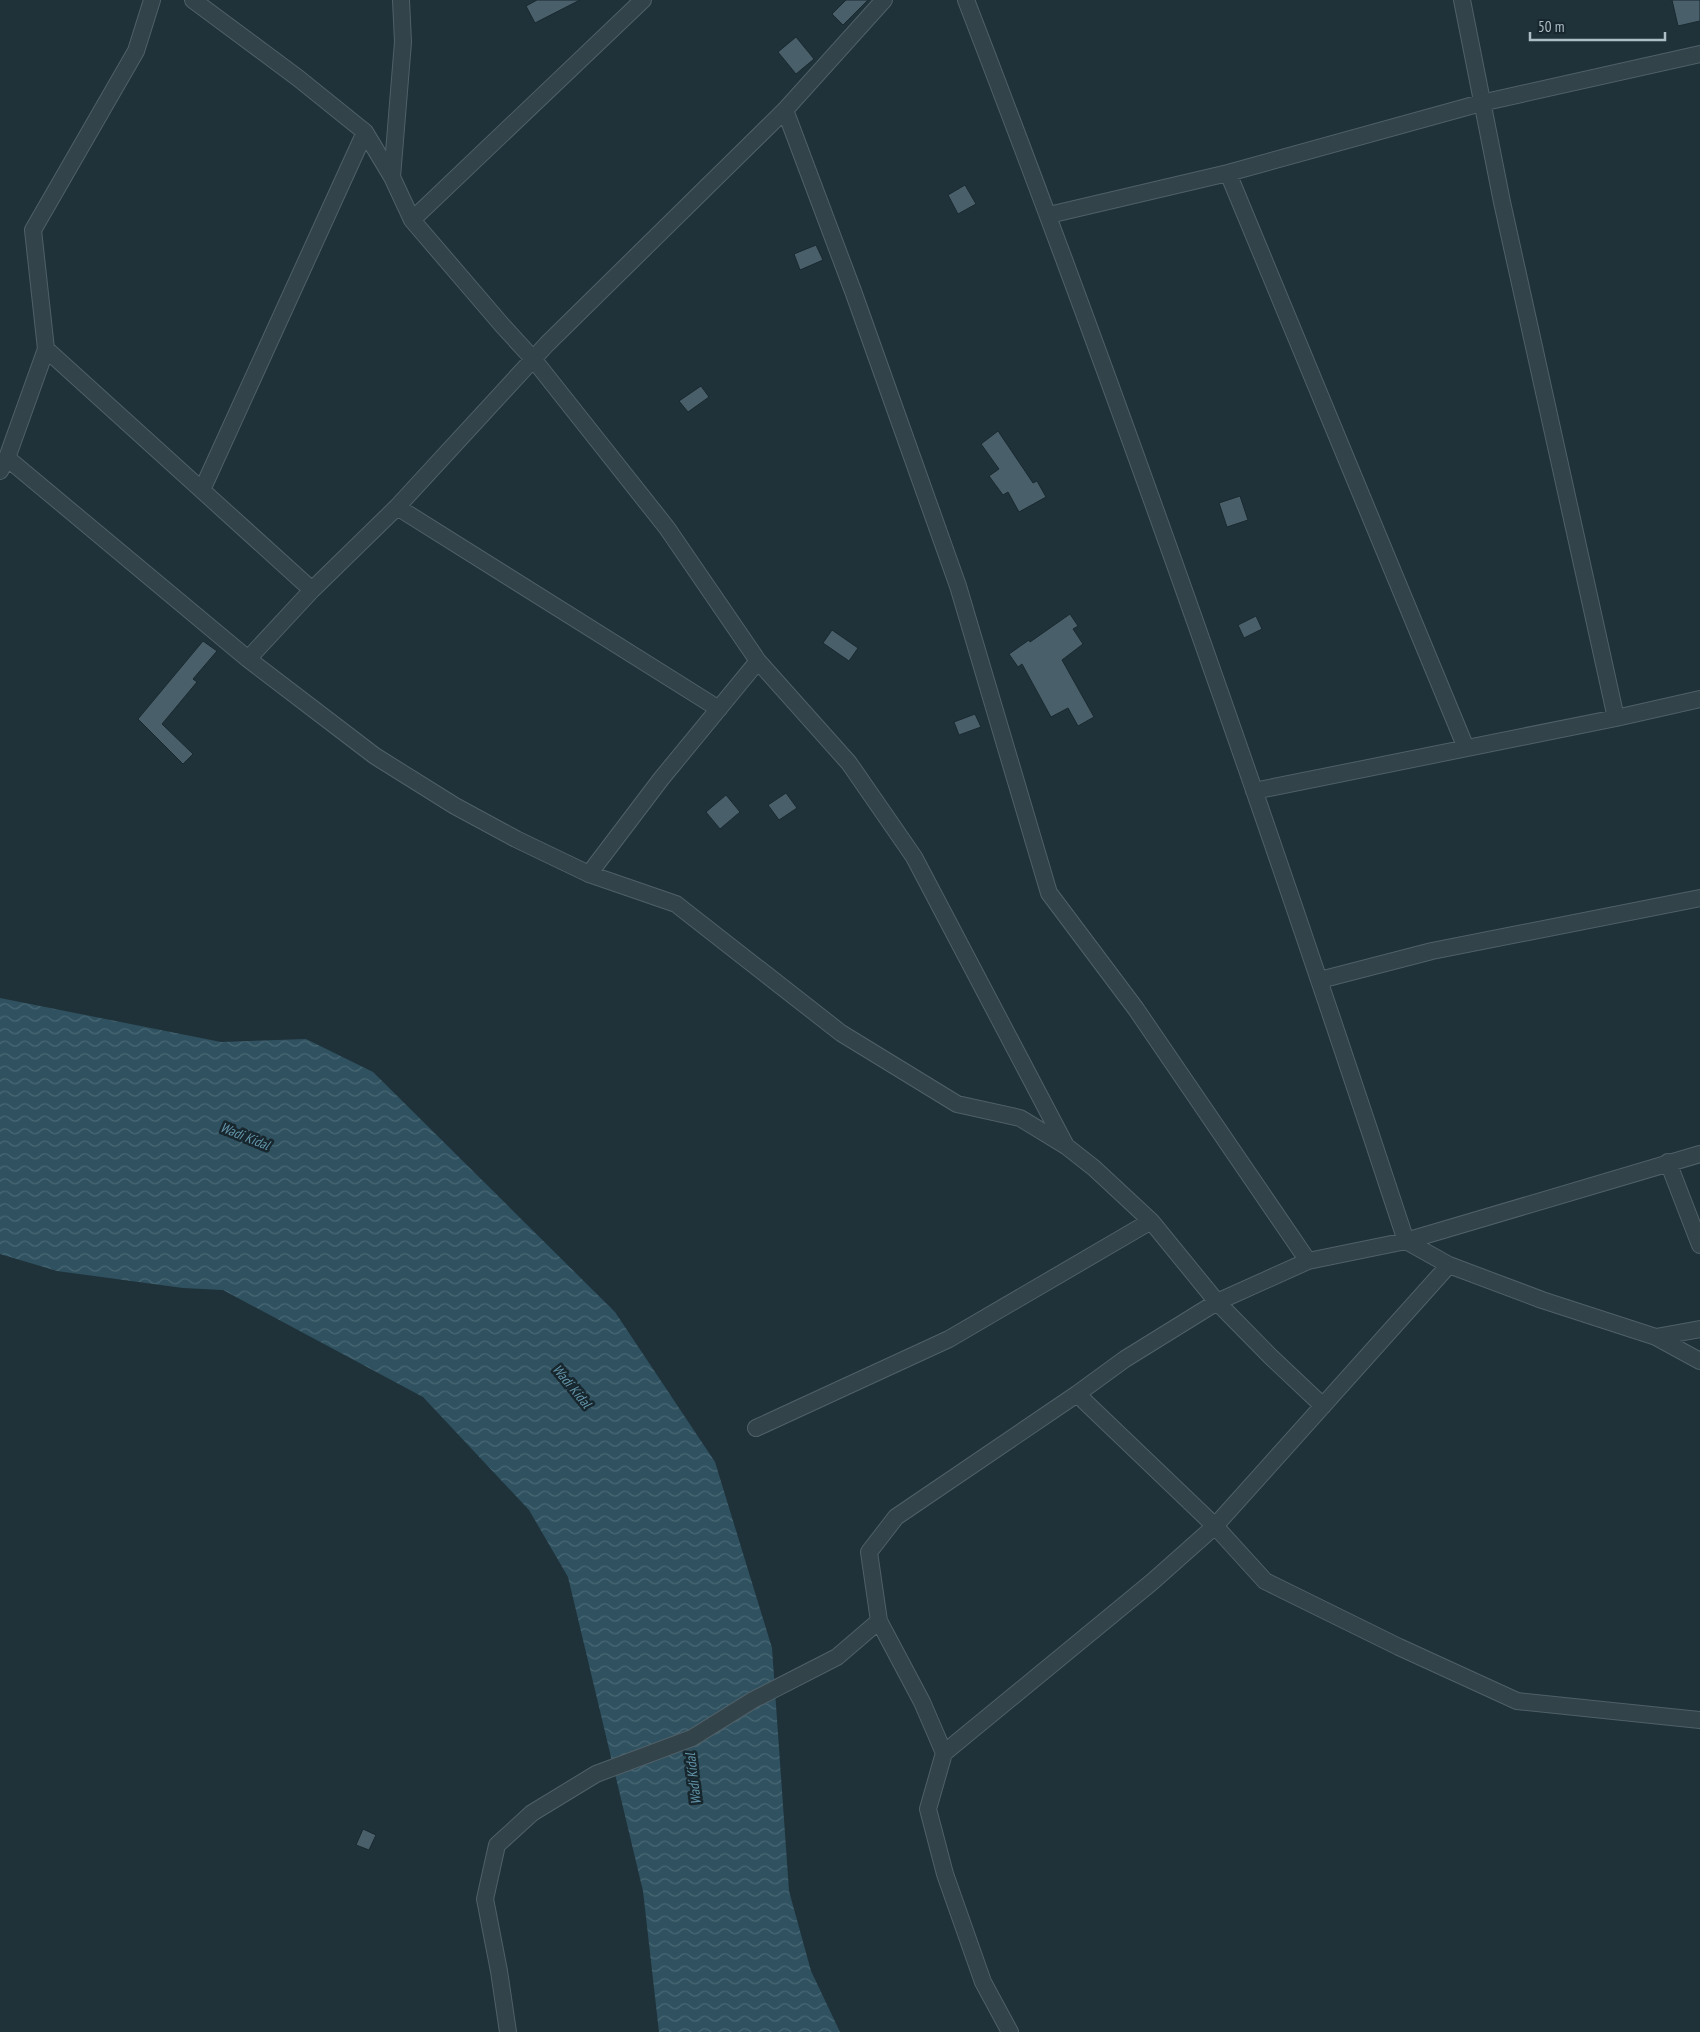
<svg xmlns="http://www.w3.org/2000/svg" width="1700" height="2032" font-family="'PT Sans Narrow',sans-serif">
<defs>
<pattern id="water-waves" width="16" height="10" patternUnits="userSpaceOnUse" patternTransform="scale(1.25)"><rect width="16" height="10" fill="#2f5160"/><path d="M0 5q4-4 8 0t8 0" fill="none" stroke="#4a6875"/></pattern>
</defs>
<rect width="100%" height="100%" fill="#1f323a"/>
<path fill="url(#water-waves)" d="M 0,998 L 221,1042 L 306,1039 L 373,1072 L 615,1312 L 715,1462 L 772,1648 L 789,1891 L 811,1971 L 840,2032 L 659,2032 L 643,1891 L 568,1577 L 529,1510 L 423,1397 L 223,1290 L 183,1288 L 57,1271 L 0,1254 Z"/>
<path fill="#495f69" stroke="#1a2930" d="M 537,0 L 580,0 L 535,23 L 526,6 Z
M 846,0 L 868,0 L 843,25 L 832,14 Z
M 1672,0 L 1700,0 L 1700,21 L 1678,26 Z
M 796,37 L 814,59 L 796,74 L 778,52 Z
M 965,185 L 976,204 L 958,214 L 948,195 Z
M 816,245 L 823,260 L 800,270 L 794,254 Z
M 701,386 L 709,397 L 688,412 L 679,401 Z
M 998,431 L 1033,483 L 1037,481 L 1046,497 L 1019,512 L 1008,492 L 1003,495 L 989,476 L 999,469 L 981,444 Z
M 1240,496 L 1248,520 L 1227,527 L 1219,503 Z
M 1070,614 L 1078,626 L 1073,629 L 1083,644 L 1062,660 L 1094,717 L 1078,726 L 1068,708 L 1051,717 L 1022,664 L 1018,667 L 1009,654 L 1029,640 L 1030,642 Z
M 1256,616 L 1262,629 L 1244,638 L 1238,625 Z
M 832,630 L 858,648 L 849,661 L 823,643 Z
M 203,641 L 217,651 L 193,679 L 197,682 L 162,724 L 193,754 L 183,764 L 138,719 Z
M 975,714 L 981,727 L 959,735 L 954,722 Z
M 786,793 L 797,808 L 779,820 L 768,805 Z
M 726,795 L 740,812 L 720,829 L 706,812 Z
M 363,1829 L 376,1835 L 369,1850 L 356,1845 Z"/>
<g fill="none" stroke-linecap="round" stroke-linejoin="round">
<defs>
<path id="minor" d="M 193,0 L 298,78 L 365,132 L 392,177 L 412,220 L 502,325 L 534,360 L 667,528 L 758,661 L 849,763 L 914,857 L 1066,1146
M 966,0 C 1124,410 1269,824 1406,1241 L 1700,1154
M 1462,0 L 1502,202 L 1616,718
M 785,110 L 853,291 L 958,586 L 1049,893 L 1136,1009 L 1308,1261
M 1228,173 L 1466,748
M 392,177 L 403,42 L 401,0
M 1049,215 L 1228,173 L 1481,103 L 1700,54
M 412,220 L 643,0
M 46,349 L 312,590
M 7,458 L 248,659 L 375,756 L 455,806 L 516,839 L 589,874 L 676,904 L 841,1033 L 957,1104 L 1020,1118 L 1066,1146 L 1094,1168 L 1151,1221 L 1217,1302 L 1270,1356 L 1323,1406
M 0,471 L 7,458 L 46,349 L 33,230 L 136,51 L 152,0
M 202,490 L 365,132
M 397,507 L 719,709
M 248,659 L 312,590 L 397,507 L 547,344 L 785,110 L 884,0
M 1254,791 L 1616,718 L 1700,699
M 589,874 L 661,779 L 758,661
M 1320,980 L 1432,951 L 1700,898
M 1668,1162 L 1700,1245
M 1656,1337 L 1700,1329
M 1077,1394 L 1215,1526 L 1265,1581 L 1399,1647 L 1517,1701 L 1700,1720
M 756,1428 L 949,1339 L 1151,1221
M 944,1753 L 922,1702 L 879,1621 L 869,1552 L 896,1517 L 1077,1394 L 1125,1359 L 1217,1302 L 1308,1261 L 1406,1241 L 1449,1265 L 1542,1300 L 1656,1337 L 1700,1361
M 508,2032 L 499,1971 L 485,1899 L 497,1845 L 532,1813 L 596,1774 L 692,1738 L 753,1700 L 837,1657 L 879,1621
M 1010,2032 L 983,1982 L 945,1874 L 928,1809 L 944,1753 L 1152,1582 L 1215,1526 L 1449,1265"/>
</defs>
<use href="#minor" stroke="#506068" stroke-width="18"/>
<use href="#minor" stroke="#32434a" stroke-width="16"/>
</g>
<g text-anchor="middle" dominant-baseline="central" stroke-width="5" stroke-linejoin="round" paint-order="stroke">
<g font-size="14" font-style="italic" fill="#6294a9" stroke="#18272e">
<text transform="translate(245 1136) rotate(22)">Wadi Kidal</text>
<text transform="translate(572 1386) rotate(50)">Wadi Kidal</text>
<text transform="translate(693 1779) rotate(-97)">Wadi Kidal</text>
</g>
</g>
<path d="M1530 32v8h135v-8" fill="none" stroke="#adbec7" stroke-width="2.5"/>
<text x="1538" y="32" font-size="15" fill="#adbec7" stroke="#18272e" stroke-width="4" paint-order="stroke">50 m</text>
</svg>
